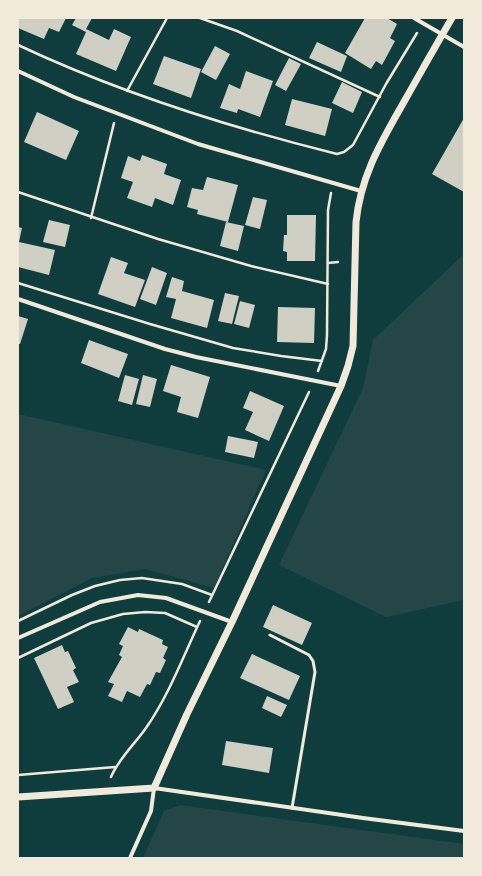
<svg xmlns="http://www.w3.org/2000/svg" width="482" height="876" font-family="Mulish,sans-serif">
<rect width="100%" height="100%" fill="#0f3d3e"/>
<path fill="#244646" d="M 464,254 L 464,600 L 386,617 L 279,565 L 363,388 L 373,340 Z
M 18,414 L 266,470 L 214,588 L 145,569 L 92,578 L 18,616 Z
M 180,805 L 464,844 L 464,858 L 143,858 L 164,811 Z"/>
<path fill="#cfcfc3" d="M 18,18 L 66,18 L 59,32 L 49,28 L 44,39 L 18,28 Z
M 76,18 L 92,18 L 86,29 L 109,40 L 114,29 L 131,37 L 116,71 L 76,54 L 86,32 L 72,25 Z
M 365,18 L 387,18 L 397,24 L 390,38 L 395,41 L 382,65 L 376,61 L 371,69 L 345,53 Z
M 317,42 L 347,56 L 341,72 L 309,58 Z
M 215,46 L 230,54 L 216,80 L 201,72 Z
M 164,56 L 201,69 L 191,98 L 153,84 Z
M 289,58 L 301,64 L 286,91 L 275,85 Z
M 246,71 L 273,81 L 260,117 L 238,109 L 237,113 L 220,108 L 229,84 L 240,89 Z
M 342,82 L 362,92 L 353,113 L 332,103 Z
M 292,99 L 332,109 L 325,136 L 285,125 Z
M 37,112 L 79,131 L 66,160 L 24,142 Z
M 464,118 L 464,192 L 432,174 Z
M 142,155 L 167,164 L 164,174 L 181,180 L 173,205 L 155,198 L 152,207 L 127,198 L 133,182 L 121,178 L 128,156 L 140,161 Z
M 207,177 L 238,185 L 228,222 L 197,214 L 198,210 L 187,207 L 192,188 L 203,190 Z
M 253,197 L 267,200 L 260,229 L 245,225 Z
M 287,215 L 316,215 L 315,261 L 287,261 L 287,252 L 283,251 L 284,235 L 287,235 Z
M 49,220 L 70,225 L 65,247 L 43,242 Z
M 226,222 L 244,226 L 238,251 L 220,246 Z
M 18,227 L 22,228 L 19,242 L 55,250 L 49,275 L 18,267 Z
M 111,257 L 128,263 L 124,273 L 145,280 L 135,307 L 98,294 Z
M 152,267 L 167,273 L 156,305 L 140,299 Z
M 172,277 L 184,281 L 182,291 L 214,300 L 207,328 L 171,318 L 176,299 L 166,297 Z
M 225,293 L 239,296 L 232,324 L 218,321 Z
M 240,301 L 255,305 L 249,328 L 234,324 Z
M 278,307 L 315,308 L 314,343 L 277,342 Z
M 18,316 L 28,319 L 20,344 L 18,344 Z
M 89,340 L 128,354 L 119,378 L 81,363 Z
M 171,365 L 210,377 L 198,418 L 177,412 L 181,397 L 163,391 Z
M 125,375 L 139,379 L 132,405 L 118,401 Z
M 143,375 L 157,379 L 150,407 L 136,404 Z
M 250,391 L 284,406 L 269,441 L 245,430 L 253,412 L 243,408 Z
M 228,436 L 258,442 L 254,458 L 225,452 Z
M 273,605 L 312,623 L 302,645 L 263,627 Z
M 128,627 L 138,632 L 139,629 L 163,640 L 162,644 L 168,647 L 163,658 L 166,660 L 160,673 L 156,672 L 150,685 L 147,684 L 140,697 L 127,691 L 122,702 L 108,696 L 114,684 L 108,682 L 122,657 L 119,655 L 123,646 L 119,644 Z
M 62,645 L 65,652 L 68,651 L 76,668 L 73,670 L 79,682 L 67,687 L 74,702 L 58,709 L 34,658 Z
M 252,654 L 300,676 L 289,700 L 240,678 Z
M 267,696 L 287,705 L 281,717 L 262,708 Z
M 226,741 L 273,748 L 269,773 L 222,765 Z"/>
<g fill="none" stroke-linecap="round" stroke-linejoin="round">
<path stroke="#f1e9da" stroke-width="2.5" d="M 200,18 L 237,31 L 380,97
M 18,45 C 120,93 228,127 337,154 L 344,152 L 353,145 L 386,84 L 417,33
M 127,91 L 167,18
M 18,192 L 158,239 L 251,266 L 328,284
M 91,218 L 114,123
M 328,263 L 338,262
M 18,283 L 150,324 L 233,348 L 281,356 L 322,361
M 318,371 L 326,349 L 327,335 L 328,210 L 331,193
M 209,602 L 309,392
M 18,621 L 72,595 L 95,586 L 120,580 L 142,578 L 182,584 L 212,595
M 18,658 L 91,623 L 123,614 L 145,612 L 165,613 L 197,627
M 18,775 L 115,767
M 111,777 C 119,758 134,745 146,728 C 169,695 183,657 200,621"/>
<path stroke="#f1e9da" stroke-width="3" d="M 270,635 L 309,655 L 313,661 L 315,672 L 292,808"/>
<path stroke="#f1e9da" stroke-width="4" d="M 414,18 L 464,47
M 18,71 L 74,97 L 198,144 L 361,191
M 18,299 L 165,349 L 196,357 L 341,386
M 18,638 L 100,602 L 138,595 L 166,598 L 232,622
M 130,858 L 151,811 L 154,788 L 363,818 L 464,831"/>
<path stroke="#f1e9da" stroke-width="7" d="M 18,797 L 154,788 L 187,714 L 232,622 L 341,386 L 348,366 L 353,346 L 356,222 C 361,174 382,141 405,100 C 421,72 436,45 452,18"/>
</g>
<rect width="482" height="876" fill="none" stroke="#f1e9da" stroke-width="38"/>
</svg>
